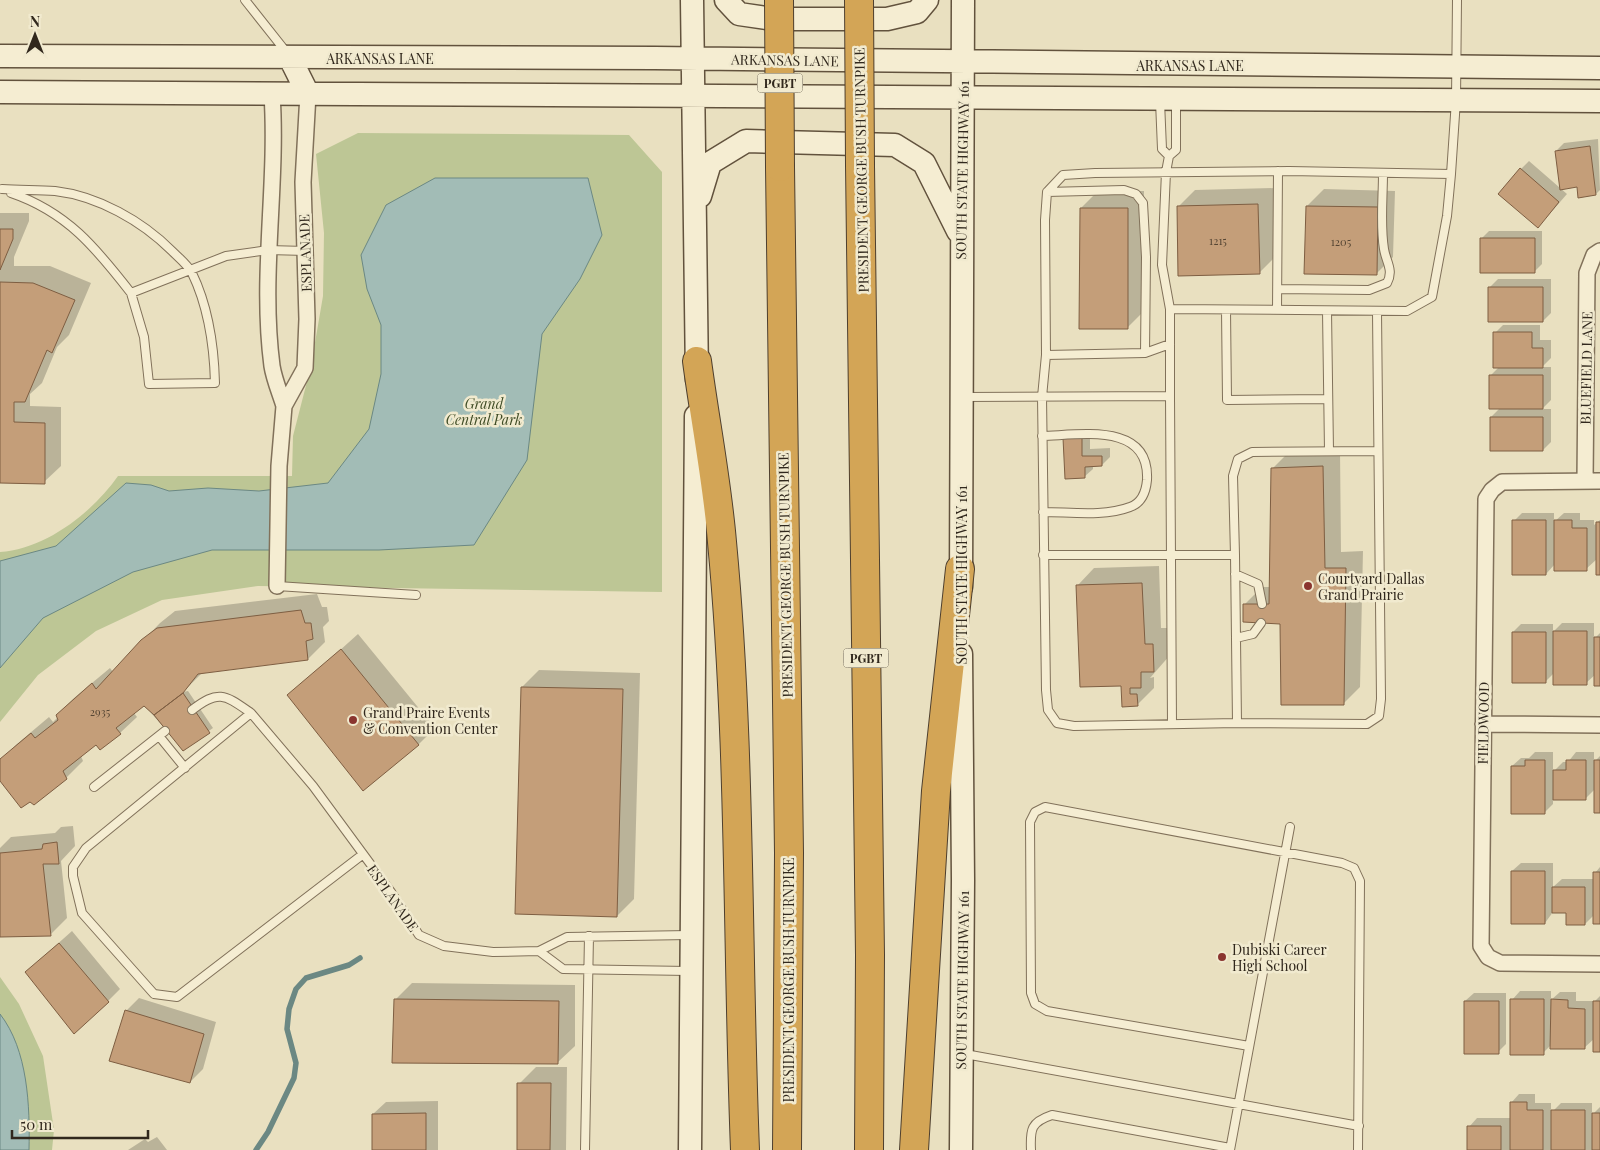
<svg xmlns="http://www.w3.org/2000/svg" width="1600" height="1150" font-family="'Playfair Display',serif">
<rect width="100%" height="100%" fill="#e9e0c0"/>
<path fill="#bdc695" d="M 358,133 L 629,135 L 662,172 L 662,592 L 258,586 L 162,600 L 96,631 L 38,675 L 0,722 L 0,552 C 46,549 93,512 118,476 L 292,476 L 293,436 L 311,366 L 323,296 L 324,233 L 316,154 Z
M 0,977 L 19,1004 L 43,1056 L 54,1130 L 52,1150 L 0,1150 Z"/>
<path fill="#a2bcb6" stroke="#6b8883" d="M 435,178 L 588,178 L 602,235 L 580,279 L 542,334 L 527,460 L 474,545 L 379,550 L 212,550 L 133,572 L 43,618 L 0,668 L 0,561 L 56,546 L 126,483 L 151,485 L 169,491 L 208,488 L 259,491 L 328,483 L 369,429 L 381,374 L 381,325 L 367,289 L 361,255 L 386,205 Z
M 0,1014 C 28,1050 30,1106 29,1150 L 0,1150 Z"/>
<path fill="#0003" d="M 1598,139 L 1600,190 L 1596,194 L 1578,186 L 1556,151 L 1564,143 Z
M 1529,161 L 1567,194 L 1546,218 L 1521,169 Z
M 1275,188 L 1276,256 L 1259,273 L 1178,207 L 1195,190 Z
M 1324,189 L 1395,191 L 1393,257 L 1376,274 L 1307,206 Z
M 1098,191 L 1144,191 L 1144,311 L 1127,328 L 1081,208 Z
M 0,213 L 29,213 L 29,221 L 14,257 L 14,266 L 50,266 L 91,283 L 69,335 L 57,347 L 42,383 L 30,394 L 30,406 L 61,407 L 61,466 L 44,482 L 0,481 Z
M 1489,231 L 1542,231 L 1542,264 L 1534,272 L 1481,239 Z
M 1498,279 L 1551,279 L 1551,313 L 1543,321 L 1490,287 Z
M 1503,325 L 1540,325 L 1540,340 L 1551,340 L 1551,358 L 1542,367 L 1551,367 L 1551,400 L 1542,409 L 1551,409 L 1551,442 L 1543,450 L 1491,417 L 1500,408 L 1490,376 L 1500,366 L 1495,333 Z
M 1073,430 L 1090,430 L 1090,449 L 1110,448 L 1110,457 L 1102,465 L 1093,465 L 1093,469 L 1084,477 L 1065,438 Z
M 1340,450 L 1341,552 L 1363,551 L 1360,687 L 1343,704 L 1281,623 L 1245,604 L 1262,587 L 1270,587 L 1273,468 L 1290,451 Z
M 1522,513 L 1554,513 L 1554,522 L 1564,513 L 1580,513 L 1580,520 L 1594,520 L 1594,525 L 1600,520 L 1600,574 L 1597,559 L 1586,569 L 1555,564 L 1546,574 L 1514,521 Z
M 1159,566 L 1161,628 L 1170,628 L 1171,654 L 1150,678 L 1154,677 L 1154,688 L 1137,705 L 1122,685 L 1078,585 L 1094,568 Z
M 317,594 L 322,607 L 327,607 L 329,621 L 323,627 L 325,642 L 308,659 L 203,672 L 183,692 L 188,691 L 213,728 L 183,749 L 144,705 L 134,713 L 137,717 L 120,733 L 96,744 L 81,756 L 83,761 L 66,778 L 34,803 L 0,779 L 0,761 L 17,744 L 49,717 L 53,722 L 58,717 L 57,715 L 74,698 L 110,668 L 113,672 L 160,623 L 175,611 Z
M 1562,623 L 1594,623 L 1594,639 L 1600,633 L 1600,685 L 1596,674 L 1586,683 L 1554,673 L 1545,682 L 1513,632 L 1521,624 L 1553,624 L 1553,632 Z
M 358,634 L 435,728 L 418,745 L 289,696 Z
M 539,670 L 640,673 L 634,899 L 617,916 L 522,687 Z
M 1535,752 L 1553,752 L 1553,772 L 1563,762 L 1568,762 L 1576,752 L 1594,752 L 1594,762 L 1600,756 L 1600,811 L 1596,788 L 1586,798 L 1553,798 L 1553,804 L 1545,812 L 1512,766 L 1521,758 L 1529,758 Z
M 73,826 L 75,846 L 61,861 L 67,918 L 50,935 L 0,936 L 0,848 L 11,837 L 55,833 L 61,827 Z
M 1521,863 L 1553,863 L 1553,887 L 1562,879 L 1595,879 L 1595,873 L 1600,867 L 1600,923 L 1595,914 L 1585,924 L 1567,912 L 1553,912 L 1545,923 L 1512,871 Z
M 72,931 L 120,989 L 108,1001 L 26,972 Z
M 412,983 L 575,985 L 575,1046 L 558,1062 L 395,1000 Z
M 1520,991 L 1551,991 L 1551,1000 L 1560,992 L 1576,992 L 1576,1001 L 1595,1001 L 1600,996 L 1600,1051 L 1595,1038 L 1584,1048 L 1551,1045 L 1543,1053 L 1512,1000 Z
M 1474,993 L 1506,993 L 1506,1044 L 1498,1052 L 1465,1001 Z
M 139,998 L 216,1022 L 203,1069 L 190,1082 L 126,1011 Z
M 536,1067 L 567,1067 L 566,1150 L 518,1150 L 519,1084 Z
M 1519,1094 L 1535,1094 L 1535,1103 L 1551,1103 L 1551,1113 L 1561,1103 L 1592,1103 L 1592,1115 L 1600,1107 L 1600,1150 L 1469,1150 L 1469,1127 L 1477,1118 L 1511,1118 L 1511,1103 Z
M 438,1101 L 438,1150 L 374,1150 L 373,1114 L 386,1102 Z
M 157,1137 L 167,1150 L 128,1150 L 145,1139 L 148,1142 Z"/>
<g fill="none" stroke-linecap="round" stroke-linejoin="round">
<path stroke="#6b8883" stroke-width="5.5" d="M 256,1150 L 268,1132 L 294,1078 L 296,1063 L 287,1029 L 289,1009 L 296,989 L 306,978 L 349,965 L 360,958"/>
</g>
<path fill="#c49e79" stroke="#7e5e42" d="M 1590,146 L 1596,195 L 1578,198 L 1577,187 L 1560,190 L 1555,151 Z
M 1520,168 L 1559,202 L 1538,228 L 1498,194 Z
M 1258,204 L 1260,274 L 1178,276 L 1177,206 Z
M 1306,206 L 1378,207 L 1377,275 L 1304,274 Z
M 1080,208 L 1128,208 L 1128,329 L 1079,329 Z
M 0,229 L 13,229 L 13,239 L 0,270 Z
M 1480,238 L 1535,238 L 1535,273 L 1480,273 Z
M 0,282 L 33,283 L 75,300 L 52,353 L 47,350 L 25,402 L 14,402 L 14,422 L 45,423 L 45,484 L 0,483 Z
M 1488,287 L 1543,287 L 1543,322 L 1488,322 Z
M 1493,332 L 1532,332 L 1532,348 L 1543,348 L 1543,368 L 1493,368 Z
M 1489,375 L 1543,375 L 1543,409 L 1489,409 Z
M 1490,417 L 1543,417 L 1543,451 L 1490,451 Z
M 1082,437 L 1082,456 L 1102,456 L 1102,466 L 1085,467 L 1085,478 L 1065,479 L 1063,438 Z
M 1323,466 L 1325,568 L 1346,568 L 1344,705 L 1281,705 L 1280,624 L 1243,622 L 1243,604 L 1269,604 L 1271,468 Z
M 1512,520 L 1546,520 L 1546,575 L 1512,575 Z
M 1554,520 L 1572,520 L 1572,528 L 1587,528 L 1587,571 L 1554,571 Z
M 1596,522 L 1600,522 L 1600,575 L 1596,575 Z
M 1142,583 L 1145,644 L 1153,644 L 1154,672 L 1141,672 L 1141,688 L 1130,688 L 1130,694 L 1137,694 L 1138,706 L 1122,707 L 1121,686 L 1080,687 L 1076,585 Z
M 301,610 L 305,623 L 311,623 L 313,639 L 306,641 L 308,660 L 198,674 L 183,693 L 154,715 L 144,706 L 116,728 L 121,734 L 100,750 L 96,745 L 63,771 L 67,779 L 34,805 L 30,802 L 21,808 L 0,781 L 0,759 L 31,733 L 35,738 L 58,720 L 56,715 L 92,683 L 96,689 L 141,640 L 157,628 Z
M 1553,631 L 1587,631 L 1587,685 L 1553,685 Z
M 1512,632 L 1546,632 L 1546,683 L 1512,683 Z
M 1594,637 L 1600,637 L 1600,686 L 1594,686 Z
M 341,649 L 419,745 L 363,791 L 287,695 Z
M 521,687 L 623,689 L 617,917 L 515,914 Z
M 183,693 L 210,733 L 183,751 L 154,715 Z
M 1525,760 L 1545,760 L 1545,814 L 1511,814 L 1511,766 L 1525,766 Z
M 1566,760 L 1586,760 L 1586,800 L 1553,800 L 1553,770 L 1566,770 Z
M 1594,760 L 1600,760 L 1600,813 L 1594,813 Z
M 57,842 L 59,864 L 43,864 L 51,936 L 0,937 L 0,853 L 42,849 L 43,844 Z
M 1511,871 L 1545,871 L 1545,924 L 1511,924 Z
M 1593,872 L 1600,872 L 1600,924 L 1593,924 Z
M 1552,887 L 1585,887 L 1585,925 L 1566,925 L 1566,913 L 1552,913 Z
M 59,943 L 109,1002 L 74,1034 L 25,972 Z
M 394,999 L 559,1001 L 558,1064 L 392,1063 Z
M 1510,999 L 1544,999 L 1544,1055 L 1510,1055 Z
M 1551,999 L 1568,1000 L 1568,1008 L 1585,1009 L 1585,1049 L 1550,1049 Z
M 1464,1001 L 1499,1001 L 1499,1054 L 1464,1054 Z
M 1593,1001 L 1600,1001 L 1600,1052 L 1593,1052 Z
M 125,1010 L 204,1034 L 190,1083 L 109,1061 Z
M 517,1083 L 551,1083 L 550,1150 L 517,1150 Z
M 1510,1102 L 1527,1102 L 1527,1110 L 1543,1110 L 1543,1150 L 1510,1150 Z
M 1551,1110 L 1585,1110 L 1585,1150 L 1551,1150 Z
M 426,1113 L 426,1150 L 372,1150 L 372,1114 Z
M 1592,1113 L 1600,1113 L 1600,1150 L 1592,1150 Z
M 1467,1126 L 1501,1126 L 1501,1150 L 1467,1150 Z"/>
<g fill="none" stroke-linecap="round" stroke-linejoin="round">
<defs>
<path id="service" d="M 245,0 L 287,53
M 1160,101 L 1162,149 L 1169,156
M 2,189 C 20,190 38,190 55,191 C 98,196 142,221 172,251 C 178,257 188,265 192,273 C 209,308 214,345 215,383 L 149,384 L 144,337 L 131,293
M 1047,192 L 1124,190 L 1136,194 L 1143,203 L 1146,257 L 1145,353
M 11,193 C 67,212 96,248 131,293 L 226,256 L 268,250 L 306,251
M 1278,289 L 1369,290 L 1387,283 C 1394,270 1386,262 1384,249 C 1380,225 1383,198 1383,173
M 1170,309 L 1407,311 L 1432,297 L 1447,216 L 1451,174
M 1226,310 L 1227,400 L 1328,399
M 1277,310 L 1278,171
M 1327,311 L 1329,451
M 1377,312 L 1381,699 L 1379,716 L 1367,724 L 1237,723 L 1074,726 L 1057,723 L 1048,710 L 1046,690 L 1042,397 L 1046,355 L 1045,220 L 1047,192 L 1063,175 L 1095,173 L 1289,171 L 1451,174 L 1456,100 L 1457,0
M 1046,355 L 1145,353 L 1170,344
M 1170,396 L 1172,724
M 963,397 L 1170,396 L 1170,309 L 1162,265 L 1166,172 L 1169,156 L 1176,150 L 1176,102
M 1042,436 C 1081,435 1150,422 1147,480 C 1146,491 1142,503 1130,507 C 1104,517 1070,512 1043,512
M 1043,555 L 1235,555 L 1233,476 L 1238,459 L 1252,452 L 1378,451
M 1235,555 L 1237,723
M 1235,574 L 1258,584 L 1262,604
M 277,586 L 416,595
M 1236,638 L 1253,634 L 1261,623
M 192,710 C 219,689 225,695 251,713
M 159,736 L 185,768
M 94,787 L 165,731
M 362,855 L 177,997 L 154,994 L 82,913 L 73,876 L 73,867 L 86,848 L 251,713 L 313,786 L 391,892 L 419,935 L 444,946 L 493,952 L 539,951 L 567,937 L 689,935
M 539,951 L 563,969 L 688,971
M 1249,1046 L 1047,1011 L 1035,1004 L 1031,993 L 1030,822 L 1035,812 L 1045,807 L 1342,863 L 1354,868 L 1360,881 L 1358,1150
M 965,1054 L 1359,1126
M 585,1150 L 589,936
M 1031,1150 C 1030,1129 1031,1122 1052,1115 L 1230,1148
M 1230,1150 L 1290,827"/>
<path id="minor" d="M 272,94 C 278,185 260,275 272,366 C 274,379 280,393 284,406
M 1585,481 L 1587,273 L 1594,255 L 1600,251
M 1600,481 L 1502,482 L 1492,490 L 1486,499 L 1481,946 L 1488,957 L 1500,963 L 1600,964
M 277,586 L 279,466 L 284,406 L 305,368 L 307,319 L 303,182 L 308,94
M 1483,724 L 1600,725"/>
<path id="secondary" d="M 692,0 L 697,379
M 726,0 L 739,14 L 774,19 L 887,19 L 917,12 L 927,0
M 0,56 L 655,58 L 1600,68
M 290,58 L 308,94
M 0,92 L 1600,101
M 700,196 L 710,163 L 746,141 L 895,145 L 924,163 L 958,231
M 961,587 L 963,0
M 690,1150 L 696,416
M 961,1150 L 963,880 L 961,654"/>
<path id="motorway" d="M 860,165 L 870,955 L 869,1150
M 780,167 L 789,853 L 787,1150
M 697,361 C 705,421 717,482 722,542 C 741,744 737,948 745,1150
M 914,1150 L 936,791 L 960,569"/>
</defs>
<use href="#service" stroke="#81715a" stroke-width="10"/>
<use href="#minor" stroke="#81715a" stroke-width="18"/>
<use href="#secondary" stroke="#62523d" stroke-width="25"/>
<use href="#motorway" stroke="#4e3f2e" stroke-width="30"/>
<use href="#service" stroke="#f5edd2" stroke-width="8"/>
<use href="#minor" stroke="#f5edd2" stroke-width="15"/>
<use href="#secondary" stroke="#f5edd2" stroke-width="22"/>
<use href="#motorway" stroke="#d3a556" stroke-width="28"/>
<defs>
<path id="motorway-bridge" d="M 779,0 L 780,167
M 859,0 L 860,165"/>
</defs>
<use href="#motorway-bridge" stroke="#4e3f2e" stroke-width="30" stroke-linecap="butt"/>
<use href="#motorway-bridge" stroke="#d3a556" stroke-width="28"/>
</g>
<g fill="#8a352f" stroke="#f1eacf" stroke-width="2">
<circle cx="1308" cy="586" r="5"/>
<circle cx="353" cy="720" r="5"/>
<circle cx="1222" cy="957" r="5"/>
</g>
<g text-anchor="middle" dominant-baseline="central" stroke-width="5" stroke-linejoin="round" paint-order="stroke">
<g font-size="11" fill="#564634">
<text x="1218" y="240">1215</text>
<text x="1341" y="241">1205</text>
<text x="100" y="711">2935</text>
</g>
<g fill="#f1eacf" stroke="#6b6252" stroke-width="1">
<rect x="757.5" y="73.5" width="45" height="19" rx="4"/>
<rect x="843.5" y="648.5" width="45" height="19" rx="4"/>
</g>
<g font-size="12" font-weight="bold" fill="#31281d">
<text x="780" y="83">PGBT</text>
<text x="866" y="658">PGBT</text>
</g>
<g font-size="14" fill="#31281d" stroke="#f1eacf">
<text x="380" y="58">ARKANSAS LANE</text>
<text transform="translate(785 60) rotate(1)">ARKANSAS LANE</text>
<text x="1190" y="65">ARKANSAS LANE</text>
<text transform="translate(861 170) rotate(-91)">PRESIDENT GEORGE BUSH TURNPIKE</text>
<text transform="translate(962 170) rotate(-89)">SOUTH STATE HIGHWAY 161</text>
<text transform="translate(305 253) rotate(-92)">ESPLANADE</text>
<text transform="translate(1586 368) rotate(-89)">BLUEFIELD LANE</text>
<text transform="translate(785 575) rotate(-91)">PRESIDENT GEORGE BUSH TURNPIKE</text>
<text transform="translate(961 575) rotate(-90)">SOUTH STATE HIGHWAY 161</text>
<text transform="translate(1483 723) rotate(-89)">FIELDWOOD</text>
<text transform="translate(393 898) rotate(55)">ESPLANADE</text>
<text transform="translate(788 980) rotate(-90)">PRESIDENT GEORGE BUSH TURNPIKE</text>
<text transform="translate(962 980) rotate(-89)">SOUTH STATE HIGHWAY 161</text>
</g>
<g font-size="14" font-style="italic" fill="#3f4c25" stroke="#f1eacf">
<text x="484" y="403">Grand<tspan x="484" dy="16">Central Park</tspan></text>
</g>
<g font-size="14" fill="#31281d" stroke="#f1eacf" text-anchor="start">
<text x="1318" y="578">Courtyard Dallas<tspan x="1318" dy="16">Grand Prairie</tspan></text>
<text x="363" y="712">Grand Praire Events<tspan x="363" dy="16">&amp; Convention Center</tspan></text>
<text x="1232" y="949">Dubiski Career<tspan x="1232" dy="16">High School</tspan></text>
</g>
</g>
<g transform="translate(35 35)" stroke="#f1eacf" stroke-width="4" paint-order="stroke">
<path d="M0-4L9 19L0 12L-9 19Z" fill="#31281d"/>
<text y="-8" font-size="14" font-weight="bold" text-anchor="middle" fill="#31281d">N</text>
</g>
<path d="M12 1130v8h136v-8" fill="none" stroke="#31281d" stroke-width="2.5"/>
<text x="20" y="1130" font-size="15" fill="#31281d" stroke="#f1eacf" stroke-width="4" paint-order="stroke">50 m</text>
</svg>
